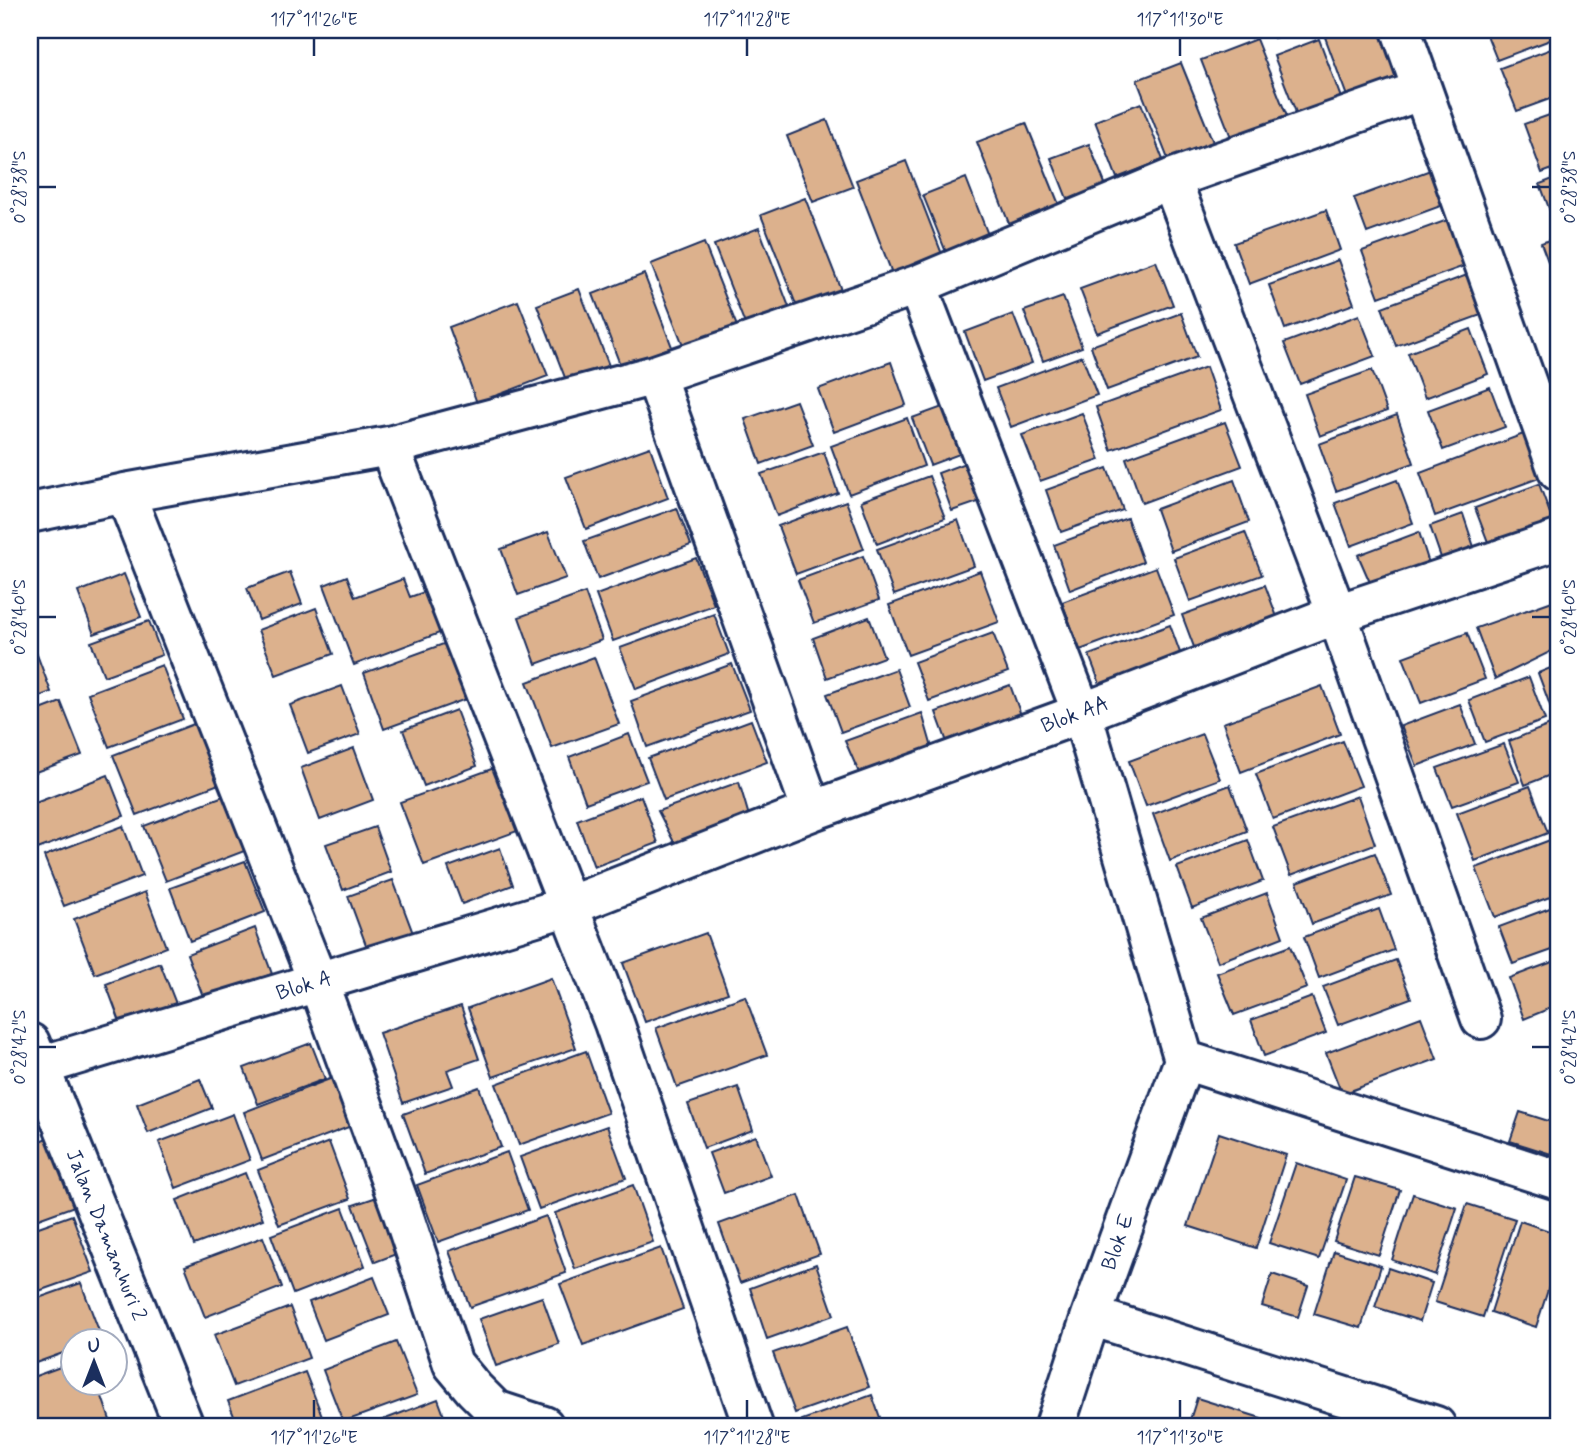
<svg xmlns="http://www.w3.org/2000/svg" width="1588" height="1456" font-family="Mynerve,sans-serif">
<rect width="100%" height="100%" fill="#fff"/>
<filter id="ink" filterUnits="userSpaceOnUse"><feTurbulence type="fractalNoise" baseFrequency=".0143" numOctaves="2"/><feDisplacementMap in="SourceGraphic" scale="14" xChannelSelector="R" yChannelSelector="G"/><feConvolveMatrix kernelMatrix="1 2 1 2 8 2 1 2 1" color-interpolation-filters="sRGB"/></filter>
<g filter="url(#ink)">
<path fill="#dcb18d" stroke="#1b2f5e" stroke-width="2" d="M 1271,30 L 1297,30 L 1274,38 Z
M 1343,30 L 1389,30 L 1407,76 L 1348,99 L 1325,37 Z
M 1485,30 L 1558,30 L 1558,37 L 1497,60 Z
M 1256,39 L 1294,134 L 1238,155 L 1201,60 Z
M 1319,39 L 1341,98 L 1297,115 L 1274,56 Z
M 1551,49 L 1558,69 L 1558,96 L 1517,111 L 1500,68 Z
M 1181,63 L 1213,142 L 1168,159 L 1137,80 Z
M 1141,103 L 1163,160 L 1117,178 L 1095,121 Z
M 1558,112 L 1558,167 L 1542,173 L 1524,124 Z
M 827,120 L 853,187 L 813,202 L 787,136 Z
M 1026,123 L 1060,207 L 1010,226 L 977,142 Z
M 1089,144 L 1106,186 L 1068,201 L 1051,158 Z
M 906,161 L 945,262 L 895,281 L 856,180 Z
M 1444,165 L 1457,200 L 1367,233 L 1354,198 Z
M 1558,177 L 1558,227 L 1556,227 L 1540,184 Z
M 966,178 L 990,240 L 948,257 L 923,195 Z
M 805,198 L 841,290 L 797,307 L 761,215 Z
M 1326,210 L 1340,250 L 1249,284 L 1234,243 Z
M 1464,214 L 1481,260 L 1379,297 L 1362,251 Z
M 759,228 L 789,307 L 745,324 L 714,245 Z
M 1558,237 L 1558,288 L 1541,243 Z
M 704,243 L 742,339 L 689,360 L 651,264 Z
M 1338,260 L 1354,304 L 1285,329 L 1269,285 Z
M 1156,261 L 1173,305 L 1097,333 L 1080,289 Z
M 644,274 L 672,347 L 621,367 L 593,294 Z
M 1467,275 L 1481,315 L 1396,346 L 1382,307 Z
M 579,289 L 611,371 L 569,388 L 537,305 Z
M 1063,297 L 1082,347 L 1043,361 L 1024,311 Z
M 518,301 L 548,376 L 477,403 L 449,327 Z
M 1181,313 L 1197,357 L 1107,390 L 1091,346 Z
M 1013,314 L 1032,363 L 983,381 L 965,332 Z
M 1359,315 L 1375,356 L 1300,384 L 1284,343 Z
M 1471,329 L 1488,374 L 1425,398 L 1408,353 Z
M 1082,356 L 1097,395 L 1011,427 L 996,388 Z
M 891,362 L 906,405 L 834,432 L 818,389 Z
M 1206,367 L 1221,410 L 1111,450 L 1096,407 Z
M 1372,370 L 1387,411 L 1320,436 L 1305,394 Z
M 1490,387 L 1505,427 L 1443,450 L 1428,410 Z
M 796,401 L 813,445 L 761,464 L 745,419 Z
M 948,405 L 965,452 L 930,465 L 912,418 Z
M 1082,413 L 1100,460 L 1040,481 L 1022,435 Z
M 1397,415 L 1414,463 L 1336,491 L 1319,444 Z
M 907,418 L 924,466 L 849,494 L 831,446 Z
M 1225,422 L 1242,466 L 1142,503 L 1126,458 Z
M 1526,433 L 1542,477 L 1435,516 L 1420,473 Z
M 650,447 L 668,498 L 586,529 L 566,477 Z
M 824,452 L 838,493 L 777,516 L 761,474 Z
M 973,460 L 987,499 L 952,511 L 938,473 Z
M 1107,468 L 1123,510 L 1061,532 L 1046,490 Z
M 929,476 L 945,518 L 877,544 L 861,501 Z
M 1234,480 L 1249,522 L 1171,551 L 1156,509 Z
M 1397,480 L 1413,523 L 1351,546 L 1335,503 Z
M 1539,484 L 1557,532 L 1493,555 L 1475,508 Z
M 846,501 L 864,549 L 796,574 L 778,526 Z
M 677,508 L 691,545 L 598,579 L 584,541 Z
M 1463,514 L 1478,559 L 1445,569 L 1430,526 Z
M 1127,518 L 1143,562 L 1070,590 L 1054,545 Z
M 958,520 L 974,566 L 894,595 L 877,549 Z
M 548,532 L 566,578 L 518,595 L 501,549 Z
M 1245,532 L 1262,575 L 1190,601 L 1174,558 Z
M 1419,532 L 1432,573 L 1375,594 L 1358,555 Z
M 863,556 L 879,600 L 814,623 L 798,580 Z
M 696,558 L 714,605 L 613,641 L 596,595 Z
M 1156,567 L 1174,615 L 1080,650 L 1062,602 Z
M 980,571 L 999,622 L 908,655 L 889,605 Z
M 290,572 L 302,604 L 259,620 L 247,588 Z
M 124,574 L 141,617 L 94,634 L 78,592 Z
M 347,576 L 355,597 L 403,579 L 410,597 L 430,590 L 445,631 L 354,665 L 324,585 Z
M 1265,585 L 1283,633 L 1200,663 L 1182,615 Z
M 585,593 L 602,640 L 536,664 L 519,617 Z
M 1558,599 L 1558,648 L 1495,679 L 1476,628 Z
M 316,608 L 333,654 L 276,675 L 258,630 Z
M 714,614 L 729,654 L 636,689 L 620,648 Z
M 869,617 L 884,657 L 827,678 L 813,638 Z
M 149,621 L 162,655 L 104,676 L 91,642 Z
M 1170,625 L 1187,672 L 1107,702 L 1089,655 Z
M 993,633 L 1008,672 L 929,701 L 914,662 Z
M 1467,633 L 1485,679 L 1421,703 L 1403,657 Z
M 457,639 L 477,695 L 384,729 L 364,673 Z
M 36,652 L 51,692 L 30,700 L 30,654 Z
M 594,657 L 619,724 L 552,748 L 527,682 Z
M 732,664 L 750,710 L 647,747 L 631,701 Z
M 162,665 L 183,719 L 109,747 L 88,693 Z
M 1558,665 L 1558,714 L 1554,716 L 1538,673 Z
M 896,669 L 910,707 L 841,732 L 827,694 Z
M 1529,677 L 1545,720 L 1485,742 L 1469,700 Z
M 1010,685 L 1025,726 L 951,753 L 936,712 Z
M 342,686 L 360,734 L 308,753 L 290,705 Z
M 1322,686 L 1340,734 L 1241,772 L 1223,723 Z
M 61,702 L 82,755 L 30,774 L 30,714 Z
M 1460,704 L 1475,744 L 1417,766 L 1401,726 Z
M 456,710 L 477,766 L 424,786 L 403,730 Z
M 922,713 L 933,751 L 860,775 L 845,741 Z
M 204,720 L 227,781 L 137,815 L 113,755 Z
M 751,720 L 767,762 L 664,800 L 648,758 Z
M 1558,722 L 1558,772 L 1525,785 L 1509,741 Z
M 629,734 L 647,781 L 586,803 L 569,757 Z
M 1202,734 L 1220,779 L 1146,806 L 1129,761 Z
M 1343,741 L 1361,786 L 1273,819 L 1256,774 Z
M 1504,744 L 1519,782 L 1452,806 L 1437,768 Z
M 354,748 L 373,800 L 320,820 L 301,768 Z
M 497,767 L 520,830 L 424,865 L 400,802 Z
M 108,775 L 124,816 L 30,852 L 30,805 Z
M 739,782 L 751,823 L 678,850 L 658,811 Z
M 1230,785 L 1247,831 L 1170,861 L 1153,814 Z
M 1530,786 L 1548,833 L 1475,861 L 1457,813 Z
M 226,795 L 247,850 L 166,881 L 144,826 Z
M 641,796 L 658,843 L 594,867 L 577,820 Z
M 1358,796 L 1375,844 L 1291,875 L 1273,827 Z
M 123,826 L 142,876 L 64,906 L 44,856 Z
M 375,827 L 391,872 L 343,890 L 326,844 Z
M 1558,837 L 1558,894 L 1495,917 L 1476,868 Z
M 1248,840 L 1263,881 L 1192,908 L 1177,867 Z
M 500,848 L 513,885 L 462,904 L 448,867 Z
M 1375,853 L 1391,895 L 1312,924 L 1297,882 Z
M 245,861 L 265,912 L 190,941 L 170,888 Z
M 393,880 L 414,936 L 369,953 L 348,896 Z
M 145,892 L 166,947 L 95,974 L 74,919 Z
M 1267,893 L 1283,937 L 1218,962 L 1201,918 Z
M 1558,905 L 1558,948 L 1513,964 L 1499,927 Z
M 1379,909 L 1394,950 L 1319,978 L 1304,937 Z
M 255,928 L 272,974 L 204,999 L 187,954 Z
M 706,933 L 728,993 L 645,1022 L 623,963 Z
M 1290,946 L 1307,988 L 1234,1015 L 1217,973 Z
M 1396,960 L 1411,998 L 1338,1025 L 1323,987 Z
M 1558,960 L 1558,1005 L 1524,1019 L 1509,978 Z
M 160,963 L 178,1009 L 123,1030 L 106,984 Z
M 551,978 L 576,1048 L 493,1077 L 468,1008 Z
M 745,996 L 767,1055 L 677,1087 L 656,1028 Z
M 1312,997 L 1326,1033 L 1264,1056 L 1251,1020 Z
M 461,1006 L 479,1059 L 447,1070 L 453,1086 L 403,1103 L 379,1033 Z
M 1421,1017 L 1437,1059 L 1342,1094 L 1326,1053 Z
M 311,1043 L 325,1079 L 258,1104 L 244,1068 Z
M 586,1051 L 608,1113 L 519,1145 L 496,1084 Z
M 335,1077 L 354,1125 L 262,1160 L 244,1112 Z
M 200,1079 L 212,1108 L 148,1133 L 137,1104 Z
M 479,1087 L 501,1147 L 425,1174 L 403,1114 Z
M 738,1087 L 753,1130 L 704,1148 L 688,1104 Z
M 1520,1112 L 1558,1124 L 1551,1154 L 1510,1141 Z
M 233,1114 L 250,1160 L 176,1188 L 159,1142 Z
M 607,1126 L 626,1178 L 539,1209 L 520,1157 Z
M 1219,1133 L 1286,1155 L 1256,1248 L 1188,1226 Z
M 54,1135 L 80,1204 L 30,1222 L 30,1145 Z
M 756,1136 L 771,1176 L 724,1193 L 709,1153 Z
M 329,1142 L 350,1199 L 279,1225 L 258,1170 Z
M 507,1152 L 528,1210 L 438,1242 L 417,1185 Z
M 1296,1163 L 1346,1180 L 1319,1259 L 1269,1243 Z
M 245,1173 L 263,1219 L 194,1245 L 177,1200 Z
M 1355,1177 L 1400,1190 L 1379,1255 L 1334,1241 Z
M 633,1185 L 653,1242 L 575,1269 L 555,1213 Z
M 1413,1194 L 1457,1208 L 1435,1275 L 1392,1260 Z
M 799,1195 L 820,1254 L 740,1283 L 719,1224 Z
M 377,1197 L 399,1253 L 375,1262 L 353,1205 Z
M 1467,1204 L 1515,1219 L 1483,1317 L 1435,1302 Z
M 343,1208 L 365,1266 L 293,1294 L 271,1235 Z
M 72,1215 L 93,1272 L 30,1294 L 30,1230 Z
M 546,1216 L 566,1273 L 470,1307 L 449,1251 Z
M 1520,1221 L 1558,1234 L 1558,1259 L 1536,1327 L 1491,1312 Z
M 263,1237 L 282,1287 L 205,1317 L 185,1266 Z
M 661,1248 L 683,1309 L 583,1345 L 560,1284 Z
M 1334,1251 L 1381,1266 L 1361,1328 L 1314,1314 Z
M 816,1264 L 834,1315 L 767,1339 L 750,1288 Z
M 1388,1268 L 1432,1283 L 1420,1321 L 1375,1307 Z
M 1272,1274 L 1308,1286 L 1298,1317 L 1262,1306 Z
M 374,1277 L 389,1315 L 324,1340 L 309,1302 Z
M 81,1283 L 102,1339 L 74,1340 L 74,1349 L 30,1365 L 30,1301 Z
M 1558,1290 L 1558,1315 L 1551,1313 Z
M 542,1297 L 559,1344 L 496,1366 L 479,1319 Z
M 290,1307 L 309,1358 L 234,1386 L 214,1335 Z
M 847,1327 L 869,1387 L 795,1413 L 773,1353 Z
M 396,1342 L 417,1395 L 343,1422 L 323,1370 Z
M 74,1362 L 74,1382 L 97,1382 L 110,1420 L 92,1426 L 30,1426 L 30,1378 Z
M 305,1372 L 326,1426 L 238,1426 L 228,1401 Z
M 872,1395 L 883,1426 L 804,1426 L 802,1420 Z
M 1197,1398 L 1261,1418 L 1258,1426 L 1188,1426 Z
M 438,1399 L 448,1426 L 367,1426 Z"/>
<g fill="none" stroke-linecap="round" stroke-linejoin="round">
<defs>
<path id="minor" d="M 1401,30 L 1558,471
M 1171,179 L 1337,614 L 1481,1019
M 917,285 L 1082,713 L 1184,1060
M 655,375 L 812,811
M 389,446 L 614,1023 L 753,1426
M 125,493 L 318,982 L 403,1214 L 453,1364 L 474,1389 L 495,1410 L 544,1426
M 30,513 L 125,493 L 389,446 L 655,375 L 917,285 L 1171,179 L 1422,90
M 30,1043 L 184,1426
M 1184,1060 L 1558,1180
M 30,1069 L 569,906 L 812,811 L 1082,713 L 1337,614 L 1558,540
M 1091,1316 L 1436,1426
M 1055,1426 L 1091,1316 L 1184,1060"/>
</defs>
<use href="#minor" stroke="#1b2f5e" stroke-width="44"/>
<use href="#minor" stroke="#fff" stroke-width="38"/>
</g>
</g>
<path fill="none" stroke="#1b2f5e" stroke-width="2.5" d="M 314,38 L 314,56M 747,38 L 747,56M 1180,38 L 1180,56M 38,187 L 56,187M 1532,187 L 1550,187M 38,617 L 56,617M 1532,617 L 1550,617M 38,1047 L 56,1047M 1532,1047 L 1550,1047M 314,1400 L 314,1418M 747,1400 L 747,1418M 1180,1400 L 1180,1418"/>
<g text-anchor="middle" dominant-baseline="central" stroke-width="5" stroke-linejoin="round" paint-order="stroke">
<g font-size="21" fill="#1b2f5e" stroke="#fff">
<text transform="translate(1075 715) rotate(-20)">Blok AA</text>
<text transform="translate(304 986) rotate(-17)">Blok A</text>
<text transform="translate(106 1235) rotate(68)">Jalan Damanhuri 2</text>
<text transform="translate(1118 1242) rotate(-70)">Blok E</text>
</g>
</g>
<rect width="1588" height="1456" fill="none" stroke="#fff" stroke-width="77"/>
<g transform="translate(94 1362)"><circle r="33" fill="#ffffff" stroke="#a4acbf" stroke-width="2"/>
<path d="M0-5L12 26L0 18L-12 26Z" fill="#1b2f5e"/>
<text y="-10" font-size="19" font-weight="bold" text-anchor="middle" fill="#1b2f5e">U</text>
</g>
<rect x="38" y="38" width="1512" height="1380" fill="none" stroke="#1b2f5e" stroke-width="2.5"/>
<g font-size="18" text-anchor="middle" fill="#1b2f5e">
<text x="314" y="25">117°11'26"E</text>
<text x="747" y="25">117°11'28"E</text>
<text x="1180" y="25">117°11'30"E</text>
<text transform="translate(19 187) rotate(-90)" y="6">0°28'38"S</text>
<text transform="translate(1569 187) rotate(-90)" y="6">0°28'38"S</text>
<text transform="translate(19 617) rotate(-90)" y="6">0°28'40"S</text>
<text transform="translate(1569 617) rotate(-90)" y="6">0°28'40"S</text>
<text transform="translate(19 1047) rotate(-90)" y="6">0°28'42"S</text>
<text transform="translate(1569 1047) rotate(-90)" y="6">0°28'42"S</text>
<text x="314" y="1443">117°11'26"E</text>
<text x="747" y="1443">117°11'28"E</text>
<text x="1180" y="1443">117°11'30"E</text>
</g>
</svg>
